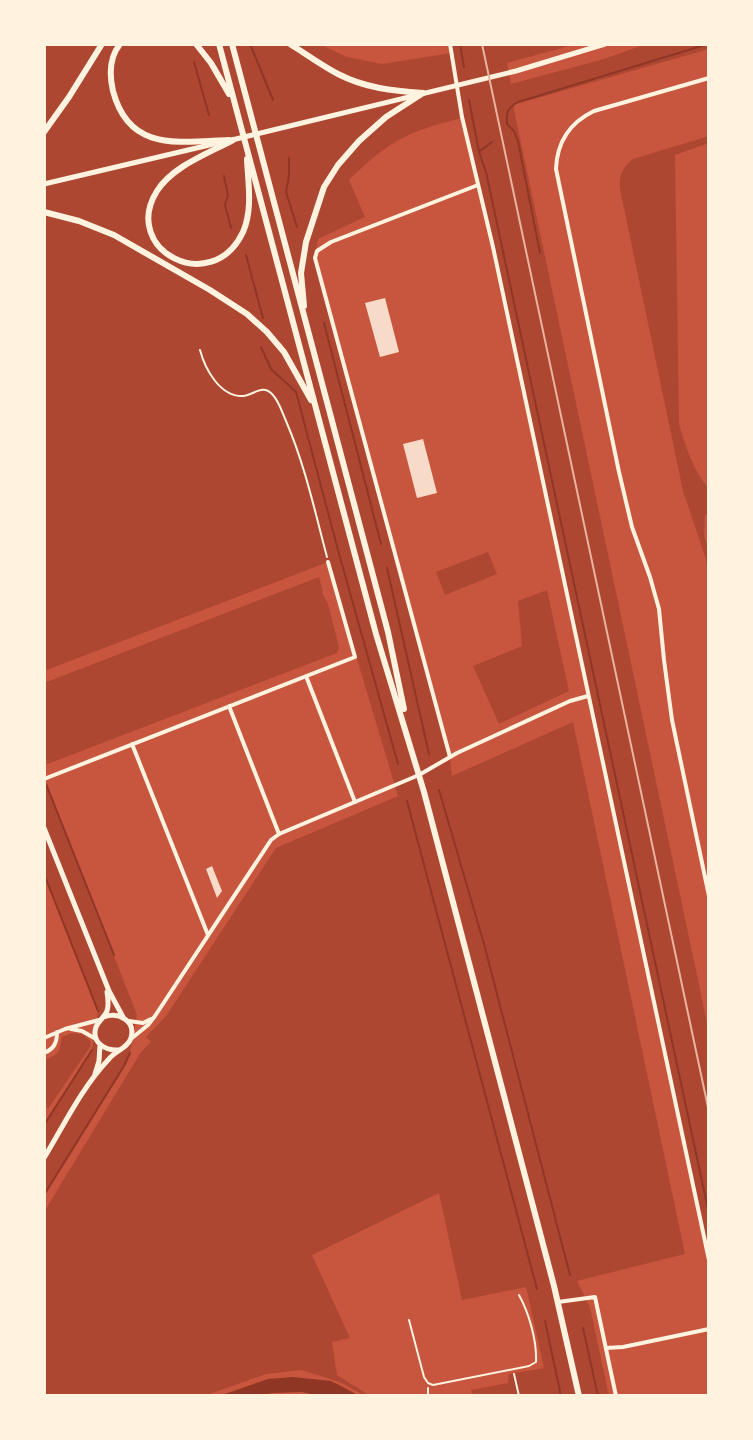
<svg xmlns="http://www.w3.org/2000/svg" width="753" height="1440" font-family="'Exo 2',sans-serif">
<rect width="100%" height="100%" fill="#c8553d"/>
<path fill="#ae4732" d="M 44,44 L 319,44 L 347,57 L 382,64 L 451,53 L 450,44 L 576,44 L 507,63 L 511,84 L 604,59 L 646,44 L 709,44 L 709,49 L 513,105 L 709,1032 L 709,1260 L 493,247 L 462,118 C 409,131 388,141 349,180 L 365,217 L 318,239 L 315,258 L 450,757 L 452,776 L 573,722 L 685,1254 L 577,1281 L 590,1307 L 609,1396 L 473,1396 L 471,1390 L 508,1383 L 509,1374 L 544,1368 L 526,1287 L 462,1300 L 439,1193 L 312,1255 L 350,1338 L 332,1342 L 337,1375 L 370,1396 L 365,1396 L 340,1382 L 301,1370 L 266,1374 L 204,1396 L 44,1396 L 44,1212 L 141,1052 L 151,1042 L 146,1037 L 166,1016 L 276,848 L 398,796 L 328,562 L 44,671 Z
M 709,136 L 709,143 L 675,155 L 679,424 C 686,448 693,470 709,489 L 709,514 L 705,515 L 704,536 L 709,550 L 709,575 L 705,556 L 683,491 L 620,189 C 619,175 622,168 633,159 Z
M 488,552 L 497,574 L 445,595 L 436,572 Z
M 319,577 L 323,592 L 322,593 L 328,604 L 339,647 L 337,653 L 45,765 L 44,683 Z
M 547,590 L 569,691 L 499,724 L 473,666 L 522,646 L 518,601 Z
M 44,777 L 137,1015 L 130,1053 L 124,1066 L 44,1195 L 44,1125 L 92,1050 L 98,1011 L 44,874 Z
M 72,1033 L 84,1035 L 91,1042 L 90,1047 L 48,1109 L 44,1104 L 44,1060 C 60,1054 59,1053 62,1037 Z"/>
<path fill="#8f3625" d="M 293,1377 L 331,1381 L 360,1396 L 319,1396 L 302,1392 L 272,1393 L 261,1396 L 219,1396 L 268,1379 Z"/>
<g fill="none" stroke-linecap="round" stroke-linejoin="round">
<path stroke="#8f3625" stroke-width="2" d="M 250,44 L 273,100
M 460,44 L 464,67
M 194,62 L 209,115
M 469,100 L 479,152 L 486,172 L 709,1214
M 480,151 L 492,142
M 289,158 L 289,176 L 286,192 L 297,227
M 224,176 L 228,195 L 225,205 L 231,228
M 540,253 L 518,141 L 514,131 L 507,124 C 506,111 508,108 518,102 L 708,44
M 246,255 L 263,318
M 324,323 L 381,544
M 261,347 L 271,369 L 296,392 L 338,550 L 398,764
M 387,568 L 429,754
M 46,784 L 114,955
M 439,790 L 484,944 L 570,1275
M 407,801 L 537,1289
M 44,874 L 98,1011
M 708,1054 L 709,1054
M 44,1125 L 92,1050
M 44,1195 L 124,1066 L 130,1053
M 545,1321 L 561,1396
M 583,1328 L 598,1396"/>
</g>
<path fill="#f7dbc8" d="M 385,298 L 399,352 L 380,357 L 365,303 Z
M 423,439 L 437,493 L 417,498 L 403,444 Z
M 212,866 L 222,891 L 217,898 L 206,869 Z"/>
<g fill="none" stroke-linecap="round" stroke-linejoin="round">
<path stroke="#fff3e0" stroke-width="2" d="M 200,350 C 205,369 220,397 243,396 C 254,395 262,384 272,394 C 279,401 282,412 286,421 C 305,465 315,512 327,557
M 514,1374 L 519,1396
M 428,1396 L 428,1388"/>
<path stroke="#fff3e0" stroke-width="2" d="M 409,1320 L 424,1377 L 428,1383 L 433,1385 L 529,1366 L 536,1362 C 537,1341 529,1313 519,1295"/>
<path stroke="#fff3e0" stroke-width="4" d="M 450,44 L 462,117 L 493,247 L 709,1260
M 709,78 L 594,111 C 569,123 557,142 556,169 L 619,472 L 632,527 L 650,577 L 659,609 L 664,660 L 672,720 L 709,896
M 306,676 L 355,802
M 229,706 L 279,834
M 132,744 L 208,935
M 450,757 L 315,258 L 317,251 L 331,242 L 478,185
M 419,775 L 457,753 L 570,701 L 588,696
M 44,779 L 355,657 L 328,562
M 71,1029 L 82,1031 L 96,1039
M 44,1038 L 65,1029 L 99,1020
M 44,1053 C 54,1049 57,1043 57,1032
M 558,1302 L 595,1297 L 616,1396
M 606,1348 L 623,1347 L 709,1329"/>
<path stroke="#fff3e0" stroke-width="4" d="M 129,1021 L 143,1023 L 151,1019
M 132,1038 L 148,1025 L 155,1016 L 271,840 L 279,834 L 419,775"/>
<path stroke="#fff3e0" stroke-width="5" d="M 232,140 L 516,71 L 605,44
M 44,184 L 222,142
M 44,828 L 109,991 L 123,1017
M 107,992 C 108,998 109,1005 107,1011 C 104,1018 99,1020 96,1027 C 91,1043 106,1051 119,1050
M 95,1074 L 99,1061 L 100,1045
M 44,1158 C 64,1125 82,1087 109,1059 C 115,1051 128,1048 131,1038 C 136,1020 118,1012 104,1017"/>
<path stroke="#fff3e0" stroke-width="6" d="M 120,44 C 109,58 109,74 113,91 C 129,152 178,142 229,140
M 196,44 L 211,63 L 229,94
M 219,44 L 376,634 L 424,792 L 554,1286 L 579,1396
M 232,44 L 388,632 L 404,709
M 290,44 C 306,54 321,65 338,74 C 365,88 393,91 423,93
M 44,132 L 69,97 L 102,44
M 233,140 C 207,154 173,166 157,191 C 120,250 212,298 243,232 C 253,209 248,183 247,159
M 44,212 L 79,221 L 114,235 L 210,290 L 247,314 L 267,332 L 284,352 L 311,400
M 304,306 L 301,273 L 306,242 L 324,187 L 338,165 L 359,141 L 386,117 L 423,93"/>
<path stroke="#e9b49f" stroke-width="2" d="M 482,44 L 709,1112"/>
</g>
<rect width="753" height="1440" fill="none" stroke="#fff3e0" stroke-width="92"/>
</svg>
